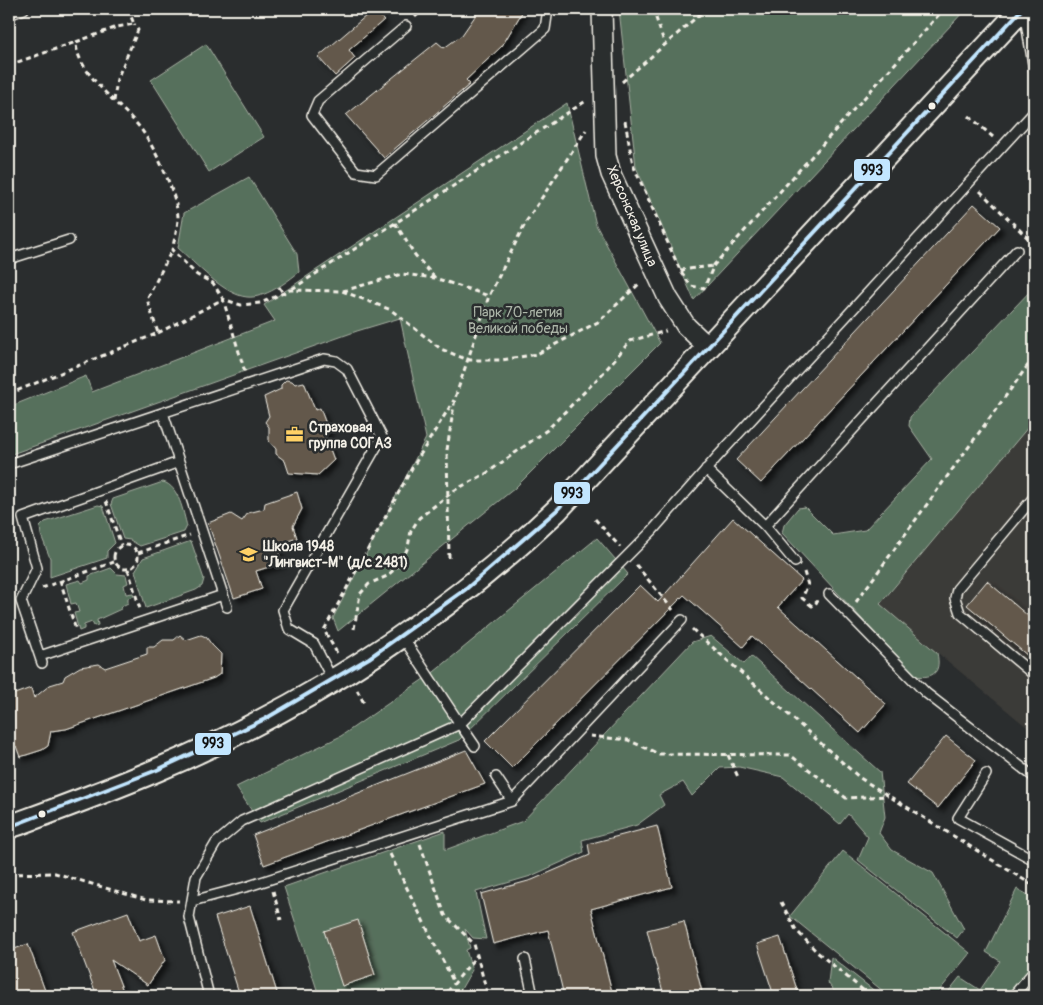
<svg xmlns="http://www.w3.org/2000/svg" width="1043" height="1005" font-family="Pangolin,sans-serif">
<defs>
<filter id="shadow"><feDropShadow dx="4.5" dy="4.5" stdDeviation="2.5" flood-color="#0009"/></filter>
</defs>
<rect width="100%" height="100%" fill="#2a2d2e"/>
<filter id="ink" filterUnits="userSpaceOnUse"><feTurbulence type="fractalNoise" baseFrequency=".02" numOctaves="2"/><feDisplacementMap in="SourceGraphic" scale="10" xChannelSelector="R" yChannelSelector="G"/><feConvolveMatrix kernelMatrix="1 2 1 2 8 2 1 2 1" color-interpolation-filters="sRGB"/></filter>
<g filter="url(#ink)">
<path fill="#3b3a37" d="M 1034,420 L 1034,733 L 880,605 Z"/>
<path fill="#576f5c" stroke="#a6b0a2" d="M 619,9 L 966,9 L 694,300 L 636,167 Z
M 206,44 L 264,137 L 209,172 L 151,80 Z
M 567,103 L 596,225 L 660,343 L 515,488 L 338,631 L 333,618 L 426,438 L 400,318 L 357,331 L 9,455 L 9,407 L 86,376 L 92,392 L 275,321 L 264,305 Z
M 249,177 L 297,254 L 299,272 C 287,282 264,299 247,297 C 224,295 195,263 178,248 L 184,213 Z
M 1034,287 L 1034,420 L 880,604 L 937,653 C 941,671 935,679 915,676 L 782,533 L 784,525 L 798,508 L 805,507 L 833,535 L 865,530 L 932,459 L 909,426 L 910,417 Z
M 163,482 C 179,486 183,512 187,526 L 184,532 L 140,546 L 130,540 L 123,539 L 111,504 L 113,499 Z
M 98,505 L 103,506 L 115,543 L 107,551 L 107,558 L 50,577 L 50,558 L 41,535 L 40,527 L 45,522 Z
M 597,538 L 628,574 L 459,740 L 260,823 L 236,787 L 341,736 L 434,672 Z
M 191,541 L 204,579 L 202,586 L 196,590 L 146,608 L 135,571 L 143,558 Z
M 111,568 L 117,574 L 126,575 L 128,583 L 124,585 L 126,594 L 133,593 L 134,596 L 128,598 L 128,603 L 122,606 L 121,609 L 97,620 L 98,625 L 94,626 L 92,622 L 84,625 L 84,629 L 79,631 L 74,613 L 79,612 L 76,603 L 71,604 L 66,584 L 80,580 L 82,583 L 89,580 L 89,576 Z
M 711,636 L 744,664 L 751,656 L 880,772 L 885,817 L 879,833 L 892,850 L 933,873 L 964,929 L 957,938 L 858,860 L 868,837 L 848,814 L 840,824 L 783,777 L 739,767 L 720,768 L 692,796 L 683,782 L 659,795 L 664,805 L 637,825 L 582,840 L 584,852 L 531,876 L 476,892 L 486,939 L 473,938 L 465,929 L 470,948 L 466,950 L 472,970 L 457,996 L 319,996 L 284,887 L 445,831 L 445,850 L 523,821 L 692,642 Z
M 843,851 L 970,953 L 935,996 L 889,996 L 790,916 Z
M 1017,889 L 1034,898 L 1034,990 L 1029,996 L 945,996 L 960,977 L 980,990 L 1000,961 L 986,952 Z
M 831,957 L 881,996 L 838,996 L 828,983 Z"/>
<path fill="#64594b" stroke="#f4f1e8" filter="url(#shadow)" d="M 374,9 L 384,20 L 349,50 L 355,58 L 335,76 L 318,57 Z
M 480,9 L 524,9 L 502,46 L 466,80 L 470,84 L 384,158 L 346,115 L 437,42 L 444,48 L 462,35 Z
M 974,204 L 1000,227 L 761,483 L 736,460 Z
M 286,380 L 292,381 L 295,384 L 304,382 L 315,410 L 320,408 L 329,432 L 324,433 L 334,460 L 318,475 L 289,473 L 285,461 L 276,454 L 276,449 L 269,441 L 269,427 L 265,422 L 269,416 L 264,397 L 281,389 L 281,385 Z
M 297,492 L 302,509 L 293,526 L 297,538 L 276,545 L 282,563 L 256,571 L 262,589 L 234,598 L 208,523 L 231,514 L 242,521 L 248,513 L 264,509 L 265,503 Z
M 733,518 L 802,580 L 778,607 L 886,704 L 860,733 L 752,636 L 743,647 L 684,595 L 512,768 L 485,741 L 640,585 L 658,602 Z
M 987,581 L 1034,621 L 1034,661 L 967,605 Z
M 180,635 L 186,640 L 201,635 L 206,637 L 212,645 L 221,654 L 220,674 L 214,678 L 66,729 L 51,731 L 48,746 L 42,750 L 20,757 L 16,746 L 9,749 L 9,696 L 31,688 L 34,698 L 50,685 L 63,681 L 65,676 L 80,667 L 99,664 L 105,668 L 147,654 L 147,647 L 154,647 L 163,640 L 174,640 Z
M 946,736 L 976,760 L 938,808 L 907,784 Z
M 466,750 L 485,784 L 264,865 L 253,835 Z
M 657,826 L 672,887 L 591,909 L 613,996 L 564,996 L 548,930 L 493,944 L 481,894 L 532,880 L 590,855 L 588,844 Z
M 250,906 L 278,996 L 240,996 L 215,917 Z
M 128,912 L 139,941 L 156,935 L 165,960 L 148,985 L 111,960 L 125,996 L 97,996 L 73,932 Z
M 358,920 L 375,975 L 342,986 L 324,931 Z
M 684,921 L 703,996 L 664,996 L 647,930 Z
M 780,937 L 799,996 L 774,996 L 757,944 Z
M 28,944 L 47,996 L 9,996 L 9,951 Z"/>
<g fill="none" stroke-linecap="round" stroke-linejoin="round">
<defs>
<path id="service" d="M 1024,11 L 1034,70
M 9,15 L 24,9
M 406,26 L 318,101 L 312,115 L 356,172 L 376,175 L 545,29 L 548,9
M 9,259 L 69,240
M 163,413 L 227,607
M 9,464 L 324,359 L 336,361 L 347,369 L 382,437 L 283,610 L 289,629 L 314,644 L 332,679
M 706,469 L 765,526 L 795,562
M 1034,497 L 957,589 L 955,598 L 960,613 L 1034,675
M 765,526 L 1017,250
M 829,594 L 926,693 L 1034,777
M 40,656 L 223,595
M 42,663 L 21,601 L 37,568 L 23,518 L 179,462
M 475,746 L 460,724 L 652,531 L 718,456 L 1034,112
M 986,774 L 958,818 L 1034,860
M 496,777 L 512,801
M 192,901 L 249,886 L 512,801 L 682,620
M 525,959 L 533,996
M 209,996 L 189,917 L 196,877 L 216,843 L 242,821 L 460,724 L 402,636
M 1013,996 L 1034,971"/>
<path id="minor" d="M 602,9 L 606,156 L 611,174 L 668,298 L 686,326 L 708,347"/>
<path id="tertiary" d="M 9,827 C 58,809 108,791 157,770 C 304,708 441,621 557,510 L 1022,9"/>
</defs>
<use href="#service" stroke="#f4f1e8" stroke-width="12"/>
<use href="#minor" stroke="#f4f1e8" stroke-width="22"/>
<use href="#tertiary" stroke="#f4f1e8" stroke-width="26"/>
<path stroke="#f4f1e8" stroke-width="3" stroke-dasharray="5 4" stroke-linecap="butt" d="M 128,9 L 134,24 L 117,27 L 76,42 C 76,71 117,102 136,123 C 152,140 179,197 178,220 C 177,230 174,241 172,250 L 197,275 L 213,283 L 223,299 L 241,305 L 261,303 L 290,290 L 342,291 L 391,310 L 441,349 L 468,360 L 502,360 L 537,354 L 598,322 L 639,284
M 653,9 L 665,45
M 415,17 L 424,9
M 9,65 L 76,42
M 622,82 L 706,9
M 114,101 L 117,79 L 138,30 L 134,24
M 969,116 L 993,137
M 625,121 L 633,165 L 680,270 L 691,286 L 704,288 L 714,265 L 944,9
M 980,191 L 1034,244
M 395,223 L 415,255 L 435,278
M 680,270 L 713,266
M 279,287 L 283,293
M 292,289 L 586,101
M 343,291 L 402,274 L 435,278 L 489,296
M 158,333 L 223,299 L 245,372
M 9,394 L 158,333 L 147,299 L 172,250
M 106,501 L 121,545
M 595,519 L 620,547
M114 557a12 12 0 1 1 24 0a12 12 0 1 1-24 0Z
M 138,553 L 190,535
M 449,558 L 447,450 L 455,398 L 489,296 L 526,222 L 586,130
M 636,565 L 673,610
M 128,569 L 140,609
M 804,572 L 808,585 L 802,598 L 812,606 L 818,601
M 60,580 L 76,630
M 42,588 L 114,562
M 856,602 L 1034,357
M 354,629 L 360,594 L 369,584 L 387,576 L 401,563 L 408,547 L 411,531 L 419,518 L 455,490 L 487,473 L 547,430 L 604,372 L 630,341 L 666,331
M 692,629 L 860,778 L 1034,886
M 337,653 L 324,630 L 412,468 L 454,400
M 357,690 L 364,703
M 590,736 L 628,740 L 659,754 L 790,755 L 846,798 L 888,796
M 728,755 L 738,777
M 420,844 L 445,915 L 474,944 L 488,996
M 390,854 L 454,983
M 9,874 L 55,873 L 146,900 L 179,901
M 273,891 L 281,920
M 781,902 L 796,930 L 817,952 L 870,996
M 440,996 L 445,995 L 477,955"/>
<use href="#service" stroke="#2a2d2e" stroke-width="9"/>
<use href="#minor" stroke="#2a2d2e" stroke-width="19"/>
<use href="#tertiary" stroke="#2a2d2e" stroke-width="22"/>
<defs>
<path id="bus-1" d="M 9,827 L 157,770 L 265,719 L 369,658 L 466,589 L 557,510 L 1022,9"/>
</defs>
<use href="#bus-1" stroke="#2a2d2e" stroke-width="8"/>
<use href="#bus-1" stroke="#c2e6ff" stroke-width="4"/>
</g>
</g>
<defs>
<symbol id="office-bare" viewBox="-9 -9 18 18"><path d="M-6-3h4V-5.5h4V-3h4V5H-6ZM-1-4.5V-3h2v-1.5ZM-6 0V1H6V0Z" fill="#ffd166" stroke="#2a2d2e" stroke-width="2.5" paint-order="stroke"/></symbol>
<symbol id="school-bare" viewBox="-9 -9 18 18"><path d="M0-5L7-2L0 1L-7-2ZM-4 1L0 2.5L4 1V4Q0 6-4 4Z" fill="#ffd166" stroke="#2a2d2e" stroke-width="2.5" paint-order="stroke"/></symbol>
</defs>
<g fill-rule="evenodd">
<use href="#office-bare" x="282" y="422" width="25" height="25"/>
<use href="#school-bare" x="236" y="542" width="25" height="25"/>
</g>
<g fill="#f4f1e8" stroke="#2a2d2e" stroke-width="2">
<circle cx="932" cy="106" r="4.5"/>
<circle cx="42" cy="814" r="4.5"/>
</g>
<g text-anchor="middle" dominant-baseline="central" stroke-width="5" stroke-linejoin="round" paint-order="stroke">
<g font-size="14" fill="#f4f1e8" stroke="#2a2d2e">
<text transform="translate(632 216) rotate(67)">Херсонская улица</text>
</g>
<g font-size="14" fill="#adb6a9" stroke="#2a2d2e">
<text x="518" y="312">Парк 70-летия<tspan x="518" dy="16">Великой победы</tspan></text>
</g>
<g font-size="14" font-weight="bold" fill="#f4f1e8" stroke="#2a2d2e" text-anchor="start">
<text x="309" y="427">Страховая<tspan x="309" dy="16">группа СОГАЗ</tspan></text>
<text x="263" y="546">Школа 1948<tspan x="263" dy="16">"Лингвист-М" (д/с 2481)</tspan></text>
</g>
</g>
<g stroke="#2a2d2e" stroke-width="2">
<rect x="853" y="158" width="38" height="24" rx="5" fill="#c2e6ff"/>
<rect x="553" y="481" width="38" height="24" rx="5" fill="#c2e6ff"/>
<rect x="194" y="732" width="38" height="24" rx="5" fill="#c2e6ff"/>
</g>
<g font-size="14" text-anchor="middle" font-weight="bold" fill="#111">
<text x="872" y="175">993</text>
<text x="572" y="498">993</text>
<text x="213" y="748">993</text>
</g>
<rect width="1043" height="1005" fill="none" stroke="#2a2d2e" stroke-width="30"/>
<rect x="15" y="15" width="1013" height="975" fill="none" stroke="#f4f1e8" stroke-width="2" filter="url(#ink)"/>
</svg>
